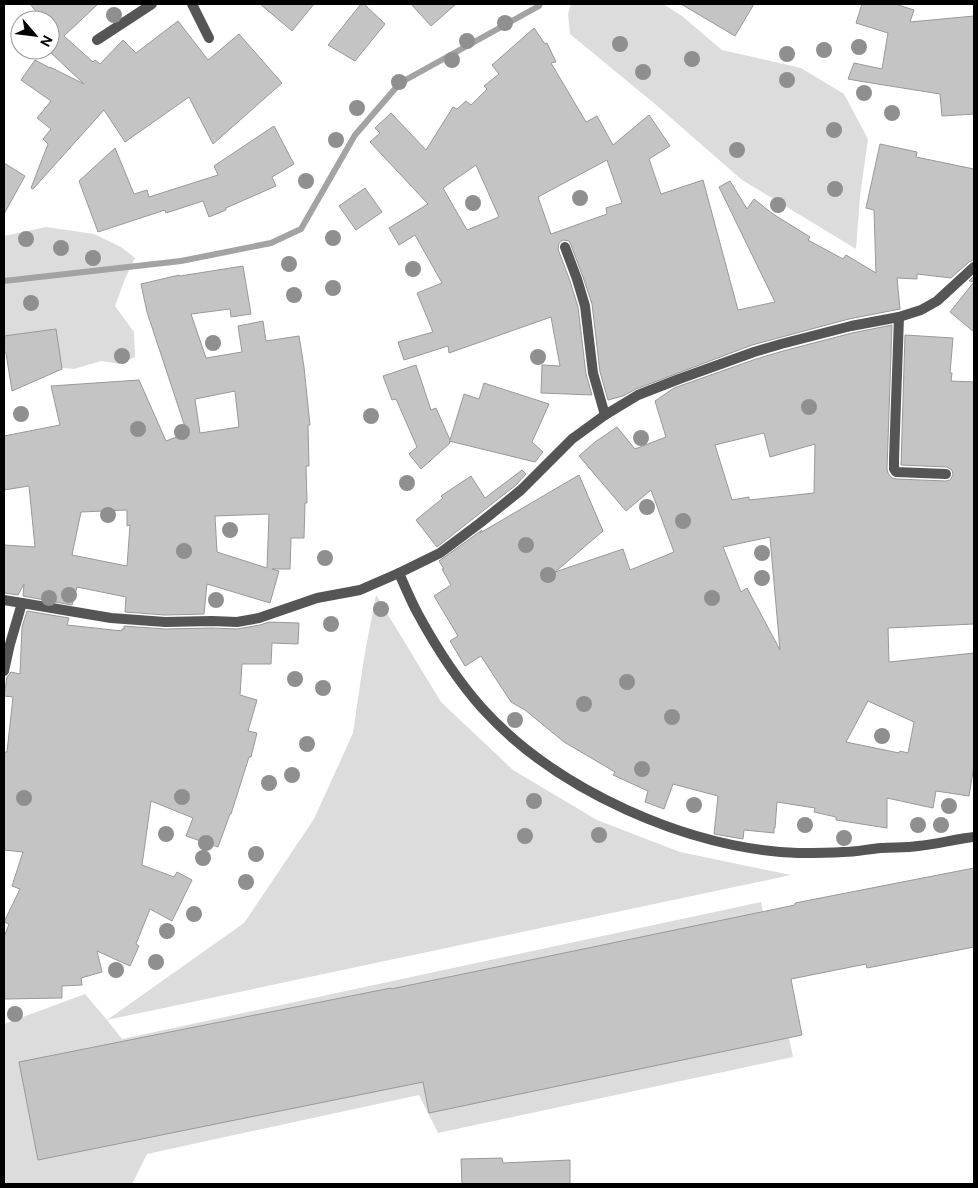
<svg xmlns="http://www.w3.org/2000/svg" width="978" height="1188" font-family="'DM Sans',sans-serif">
<rect width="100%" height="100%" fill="#fff"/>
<path fill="#dcdcdc" d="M 571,4 L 663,4 L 682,16 L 722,50 L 801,68 L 844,94 L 868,139 L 860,196 L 856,249 L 742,180 L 655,104 L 570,34 L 568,14 Z
M 46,227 L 94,234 L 121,247 L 135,258 L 125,279 L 115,306 L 134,332 L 135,357 L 120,364 L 101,361 L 74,369 L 51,367 L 4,338 L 4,236 Z
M 376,595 L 441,702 L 513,770 L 597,820 L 680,852 L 791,875 L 107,1020 L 122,1039 L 761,902 L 793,1057 L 438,1133 L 419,1095 L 147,1154 L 132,1184 L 4,1184 L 4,1024 L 85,994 L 107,1020 L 244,923 L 314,819 L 353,733 L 364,658 Z"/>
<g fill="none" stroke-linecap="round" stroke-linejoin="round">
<path stroke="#a3a3a3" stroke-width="6" d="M 4,281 L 181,261 L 271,243 L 301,229 L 355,135 L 400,83 L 539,6 L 540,4"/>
</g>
<path fill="#c4c4c4" stroke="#999" fill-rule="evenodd" d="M 30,4 L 98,4 L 64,36 L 93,62 L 95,60 L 100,64 L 123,40 L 136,53 L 178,21 L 208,60 L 239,34 L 282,83 L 213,144 L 189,97 L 125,142 L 104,110 L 33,189 L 31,188 L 48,144 L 43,139 L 51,129 L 37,118 L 51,101 L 21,80 L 35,60 L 50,68 L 50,67 L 84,84 L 50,52 L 50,20 L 43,20 Z
M 260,4 L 314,4 L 292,31 Z
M 361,4 L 364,4 L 385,24 L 355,61 L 328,45 Z
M 411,4 L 456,4 L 431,26 Z
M 681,4 L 754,4 L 735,36 Z
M 862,4 L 895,4 L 914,10 L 910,22 L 974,16 L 974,114 L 942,116 L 940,94 L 859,81 L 848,79 L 854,63 L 882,69 L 888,33 L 856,23 Z
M 534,28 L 545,44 L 547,43 L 556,62 L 551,63 L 586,122 L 597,116 L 613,145 L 649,115 L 670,146 L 649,159 L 661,194 L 703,180 L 738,310 L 775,302 L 719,187 L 730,181 L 747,209 L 754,199 L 773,214 L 810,237 L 808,240 L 843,259 L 846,255 L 876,273 L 874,210 L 866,208 L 880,144 L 917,152 L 916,157 L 974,169 L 974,260 L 969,262 L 951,278 L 917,274 L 917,279 L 897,278 L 900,309 L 849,319 L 752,345 L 636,389 L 623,396 L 608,400 L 600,372 L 592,304 L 583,277 L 571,245 L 569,241 L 563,240 L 559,243 L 558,249 L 570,281 L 578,307 L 586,374 L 592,395 L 541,393 L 542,365 L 560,366 L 551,317 L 449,353 L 448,346 L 404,360 L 398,342 L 433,332 L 417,293 L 442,283 L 415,235 L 399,245 L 389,228 L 428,204 L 370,142 L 380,133 L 375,128 L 391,113 L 426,150 L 453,107 L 457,109 L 466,101 L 471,105 L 487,89 L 484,86 L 499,74 L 492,65 ZM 607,160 L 622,203 L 606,208 L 607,214 L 551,234 L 538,197 ZM 476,165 L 499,217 L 467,230 L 443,188 Z
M 274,126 L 294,164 L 272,177 L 276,186 L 226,208 L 226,210 L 209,217 L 203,201 L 166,213 L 165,210 L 98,232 L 79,181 L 115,148 L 134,194 L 147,190 L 149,197 L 218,175 L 214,166 Z
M 4,163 L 25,176 L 4,214 Z
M 365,188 L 382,212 L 356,230 L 339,206 Z
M 243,266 L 251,314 L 231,317 L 230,309 L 191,314 L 206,358 L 242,352 L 238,326 L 263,321 L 266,341 L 299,336 L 304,367 L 310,425 L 308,425 L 309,466 L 306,466 L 307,503 L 305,503 L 304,538 L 291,538 L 290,569 L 272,569 L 279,571 L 270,603 L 207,584 L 204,614 L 165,615 L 125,612 L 126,597 L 77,587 L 72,605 L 23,596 L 24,584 L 18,595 L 4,593 L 4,545 L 35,547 L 29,486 L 4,490 L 4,436 L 60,425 L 51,386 L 139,380 L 166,441 L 187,433 L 147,312 L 141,284 L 179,275 L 180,276 ZM 235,391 L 239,427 L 200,433 L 195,399 ZM 127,510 L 127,526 L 130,525 L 127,566 L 72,555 L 81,512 ZM 269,514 L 267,568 L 217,552 L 215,516 Z
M 974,276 L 974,332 L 950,312 L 974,282 L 969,281 Z
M 892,325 L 887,469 L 888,473 L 892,478 L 896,479 L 946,481 L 950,480 L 953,475 L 952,470 L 947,467 L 901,465 L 905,335 L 953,338 L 950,373 L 952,373 L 951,381 L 974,382 L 974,624 L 888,628 L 889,662 L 974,653 L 974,765 L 969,796 L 936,791 L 933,808 L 887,798 L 887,828 L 836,820 L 836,817 L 814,812 L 815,808 L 777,802 L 775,828 L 774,828 L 774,833 L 744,830 L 743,839 L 714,834 L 718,796 L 673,784 L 664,809 L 645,802 L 648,791 L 613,775 L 615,772 L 564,742 L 525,710 L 511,702 L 481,656 L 465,666 L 450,641 L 458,636 L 434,596 L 451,585 L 442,569 L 444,569 L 439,561 L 482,530 L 480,533 L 579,475 L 603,531 L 555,572 L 623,549 L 630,570 L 674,552 L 651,490 L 626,511 L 579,456 L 595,442 L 617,427 L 635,449 L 666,437 L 655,401 L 674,388 L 756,359 L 783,351 L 852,333 ZM 764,433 L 770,457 L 815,444 L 814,493 L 749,500 L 749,497 L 732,500 L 715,445 ZM 770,537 L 780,650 L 747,588 L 741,592 L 723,547 ZM 868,701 L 914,722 L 908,753 L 900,751 L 899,753 L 846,742 Z
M 56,329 L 62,369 L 12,391 L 6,353 L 4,352 L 4,336 Z
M 416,365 L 431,410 L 436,408 L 450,440 L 464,394 L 479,399 L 484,383 L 549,404 L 532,442 L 543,452 L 535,462 L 449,441 L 450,443 L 421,469 L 409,454 L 417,447 L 396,399 L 392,400 L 383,376 Z
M 522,470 L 526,474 L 516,485 L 437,547 L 416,520 L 443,498 L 441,496 L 471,476 L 485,498 Z
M 27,611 L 69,618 L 67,625 L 122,631 L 122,629 L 124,629 L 124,626 L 165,629 L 212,628 L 237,629 L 260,625 L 269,622 L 299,623 L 298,644 L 272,643 L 271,664 L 242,664 L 240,695 L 257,700 L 248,731 L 257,733 L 251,757 L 249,757 L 231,814 L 230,814 L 218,847 L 186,836 L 193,818 L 151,801 L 142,865 L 174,877 L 177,872 L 192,880 L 172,921 L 150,909 L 136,944 L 139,946 L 130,966 L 97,951 L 102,972 L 81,978 L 82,985 L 62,986 L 62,998 L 4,999 L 4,937 L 9,924 L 4,922 L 20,889 L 12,886 L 23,852 L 4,850 L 4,752 L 7,752 L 13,697 L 4,696 L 7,677 L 11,672 L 20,674 L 22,627 Z
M 974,868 L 974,947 L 867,968 L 866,964 L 791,979 L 802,1035 L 429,1113 L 423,1082 L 38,1160 L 19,1062 L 391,988 L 391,989 L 795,905 L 795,903 Z
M 502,1158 L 503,1163 L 570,1160 L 570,1184 L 462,1184 L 461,1159 Z"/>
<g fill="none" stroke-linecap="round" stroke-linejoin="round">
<path stroke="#555" stroke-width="10" d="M 192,4 L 209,38
M 97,40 L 152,4
M 565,247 L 577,279 L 585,306 L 593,373 L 605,415
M 899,317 L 894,459 L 894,469 L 896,472 L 946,474
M 399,573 C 405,587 411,601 418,614 C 436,647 457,680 482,708 C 556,790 688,849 798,853 C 813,853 828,853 843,852 C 856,852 868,849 881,848 C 893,847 906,848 918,846 C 937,844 956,839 974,837
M 4,600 L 22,603 L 10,644 L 4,671"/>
<path stroke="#555" stroke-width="10" d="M 22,603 L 111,618 L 165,622 L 212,621 L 237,622 L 259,618 L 317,598 L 360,590 L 399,573 L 440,553 L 480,523 L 521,490 L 572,439 L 605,415 L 638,395 L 679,379 L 754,352 L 781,344 L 851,326 L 899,317 L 921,310 L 937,301 L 974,267"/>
</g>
<g fill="#8f8f8f">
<circle cx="114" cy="15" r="8"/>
<circle cx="505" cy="23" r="8"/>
<circle cx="467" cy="41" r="8"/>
<circle cx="620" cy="44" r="8"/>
<circle cx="859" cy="47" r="8"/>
<circle cx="824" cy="50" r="8"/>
<circle cx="787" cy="54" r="8"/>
<circle cx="692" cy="59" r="8"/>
<circle cx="452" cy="60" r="8"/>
<circle cx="643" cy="72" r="8"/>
<circle cx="787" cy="80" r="8"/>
<circle cx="399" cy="82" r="8"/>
<circle cx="864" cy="93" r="8"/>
<circle cx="357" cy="108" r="8"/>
<circle cx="892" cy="113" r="8"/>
<circle cx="834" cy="130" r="8"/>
<circle cx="336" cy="140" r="8"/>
<circle cx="737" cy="150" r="8"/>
<circle cx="306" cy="181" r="8"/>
<circle cx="835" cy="189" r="8"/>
<circle cx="580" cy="198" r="8"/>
<circle cx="473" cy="203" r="8"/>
<circle cx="778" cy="205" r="8"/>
<circle cx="333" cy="238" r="8"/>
<circle cx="26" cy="239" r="8"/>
<circle cx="61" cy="248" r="8"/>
<circle cx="93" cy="258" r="8"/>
<circle cx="289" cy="264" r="8"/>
<circle cx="413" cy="269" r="8"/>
<circle cx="333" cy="288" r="8"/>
<circle cx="294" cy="295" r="8"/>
<circle cx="31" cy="303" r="8"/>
<circle cx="213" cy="343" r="8"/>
<circle cx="122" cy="356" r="8"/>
<circle cx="538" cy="357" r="8"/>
<circle cx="809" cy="407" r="8"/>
<circle cx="21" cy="414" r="8"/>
<circle cx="371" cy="416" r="8"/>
<circle cx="138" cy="429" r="8"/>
<circle cx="182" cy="432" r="8"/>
<circle cx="641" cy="438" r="8"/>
<circle cx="407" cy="483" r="8"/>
<circle cx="647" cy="507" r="8"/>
<circle cx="108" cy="515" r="8"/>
<circle cx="683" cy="521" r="8"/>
<circle cx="230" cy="530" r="8"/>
<circle cx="526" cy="545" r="8"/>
<circle cx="184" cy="551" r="8"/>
<circle cx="762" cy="553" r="8"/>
<circle cx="325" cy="558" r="8"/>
<circle cx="548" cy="575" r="8"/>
<circle cx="762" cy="578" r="8"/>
<circle cx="69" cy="595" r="8"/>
<circle cx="49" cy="598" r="8"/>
<circle cx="712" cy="598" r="8"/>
<circle cx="216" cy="600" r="8"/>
<circle cx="381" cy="609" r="8"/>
<circle cx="331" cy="624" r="8"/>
<circle cx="295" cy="679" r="8"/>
<circle cx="627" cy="682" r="8"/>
<circle cx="323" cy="688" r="8"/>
<circle cx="584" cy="704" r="8"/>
<circle cx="672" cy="717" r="8"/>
<circle cx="515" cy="720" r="8"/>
<circle cx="882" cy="736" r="8"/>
<circle cx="307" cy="744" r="8"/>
<circle cx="642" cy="769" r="8"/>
<circle cx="292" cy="775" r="8"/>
<circle cx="269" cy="783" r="8"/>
<circle cx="182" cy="797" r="8"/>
<circle cx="24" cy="798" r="8"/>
<circle cx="534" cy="801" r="8"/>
<circle cx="694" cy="805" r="8"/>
<circle cx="949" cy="806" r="8"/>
<circle cx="805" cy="825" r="8"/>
<circle cx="918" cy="825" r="8"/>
<circle cx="941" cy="825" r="8"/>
<circle cx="166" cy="834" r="8"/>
<circle cx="599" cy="835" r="8"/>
<circle cx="525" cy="836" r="8"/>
<circle cx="844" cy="838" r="8"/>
<circle cx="206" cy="843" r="8"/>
<circle cx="256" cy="854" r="8"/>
<circle cx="203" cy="858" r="8"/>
<circle cx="246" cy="882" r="8"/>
<circle cx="194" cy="914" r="8"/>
<circle cx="167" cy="931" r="8"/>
<circle cx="156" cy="962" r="8"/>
<circle cx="116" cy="970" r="8"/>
<circle cx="15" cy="1014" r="8"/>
</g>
<rect width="978" height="1188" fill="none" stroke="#000000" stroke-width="10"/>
<g transform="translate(35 35) rotate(118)"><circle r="24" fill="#ffffff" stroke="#999999"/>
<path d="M0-4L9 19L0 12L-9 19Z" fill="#000000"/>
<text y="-8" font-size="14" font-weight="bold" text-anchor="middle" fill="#000000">N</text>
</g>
</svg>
